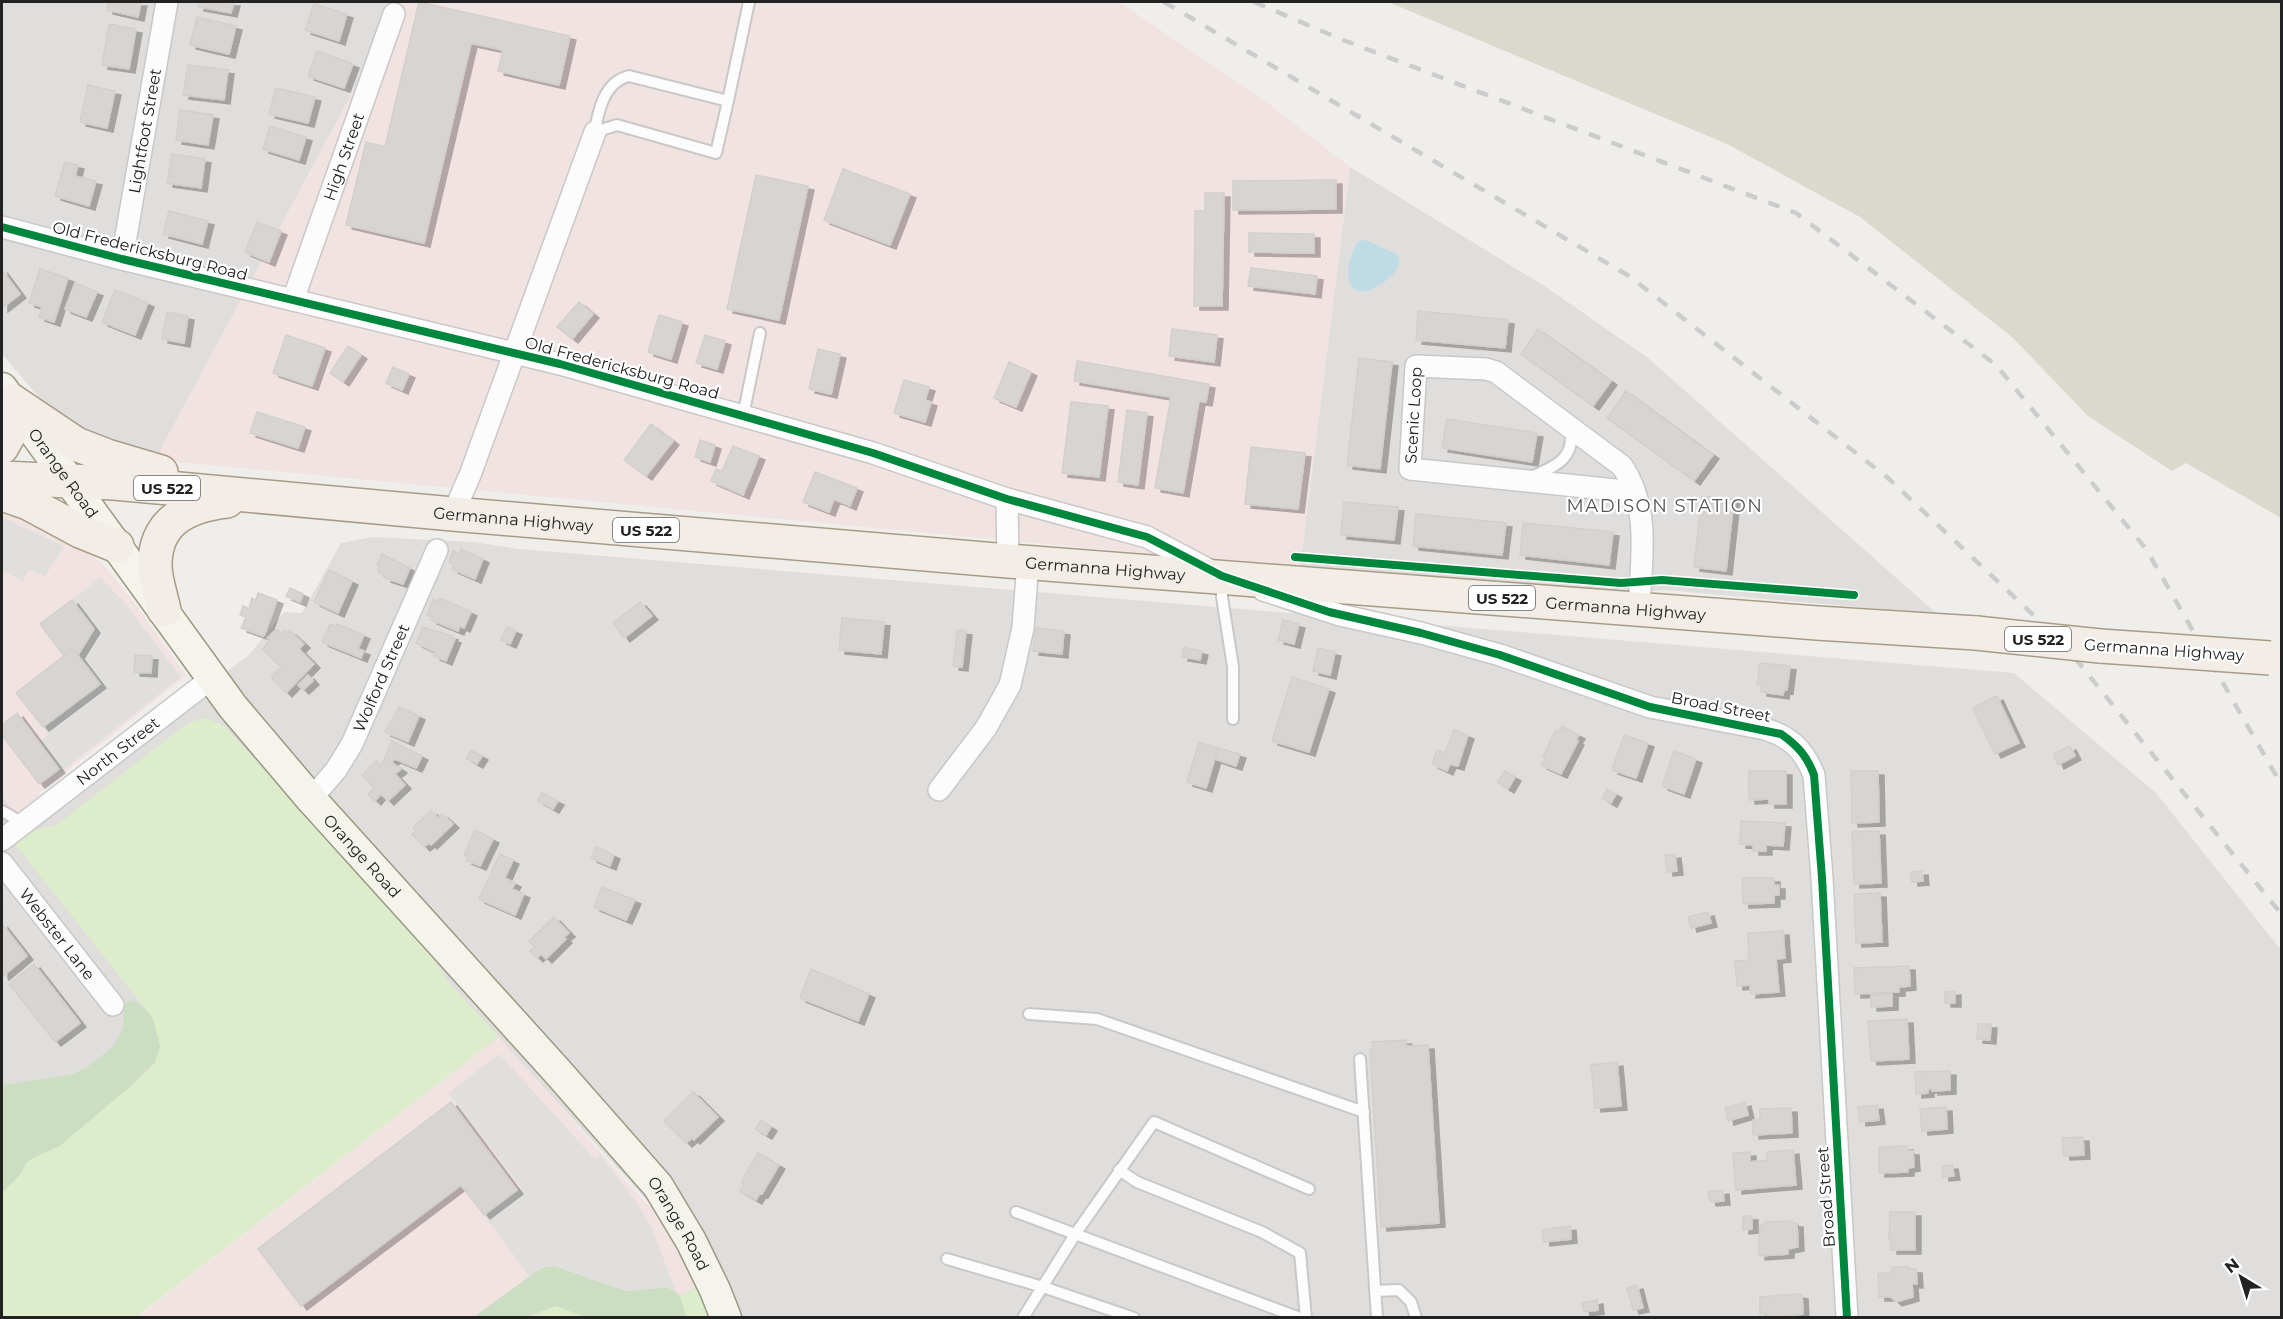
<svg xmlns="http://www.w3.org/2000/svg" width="2283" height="1319" font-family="Montserrat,sans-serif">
<defs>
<filter id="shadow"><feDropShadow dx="6" dy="4" stdDeviation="0" flood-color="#0004"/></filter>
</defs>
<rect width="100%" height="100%" fill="#f0eeeb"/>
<path fill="#dfdedc" d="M 2,2 L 401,2 L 155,460 L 64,427 L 2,354 Z
M 1350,167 L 1546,287 L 1648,358 L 1937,614 L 1665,590 L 1608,594 L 1300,568 Z
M 373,537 L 474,542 L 519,549 L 2014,673 L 2156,793 L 2281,950 L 2281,1317 L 459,1317 L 658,1212 L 491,1030 L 2,1132 L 2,796 L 23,823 L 249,655 L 284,612 L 302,613 L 341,543 Z"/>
<path fill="#f1e3e1" d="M 401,2 L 1119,2 L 1260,97 L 1350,167 L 1300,568 L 155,460 Z
M 2,502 L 86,549 L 104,566 L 134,602 L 186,676 L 39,793 L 47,805 L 23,823 L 2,796 Z
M 499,1037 L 640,1197 L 658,1212 L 700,1285 L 638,1317 L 535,1272 L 473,1317 L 136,1318 Z"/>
<path fill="#d9d9cd" d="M 1388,2 L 2281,2 L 2281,518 L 2186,463 L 2172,471 L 2088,416 L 2012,337 L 1860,217 L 1727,144 Z"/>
<path fill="#ddeccb" d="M 205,718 L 223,725 L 424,943 L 448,982 L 499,1037 L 136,1317 L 2,1318 L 2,1193 L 33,1158 L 60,1146 L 150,1069 L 155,1028 L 154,1022 L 149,1013 L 14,843 L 30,832 L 58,824 L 188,723 Z
M 700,1285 L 712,1317 L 686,1317 L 680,1296 Z
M 555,1306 L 559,1307 L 586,1317 L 526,1318 Z"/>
<path fill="#cbdec1" d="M 134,1000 L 149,1013 L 154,1022 L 160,1047 L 155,1062 L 134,1083 L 60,1146 L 33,1158 L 27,1163 L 19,1176 L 2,1193 L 2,1085 L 70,1075 L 86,1068 L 114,1046 L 123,1028 L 124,1006 L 128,1001 Z
M 555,1266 L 626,1291 L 667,1287 L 676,1292 L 680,1296 L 686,1317 L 586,1317 L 555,1306 L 526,1317 L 473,1318 L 535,1272 L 545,1267 Z"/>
<path fill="#e0dfde" d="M 2,517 L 64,546 L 45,576 L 30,570 L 27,572 L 23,581 L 2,571 Z
M 100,577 L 130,609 L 181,677 L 61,772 L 39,742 L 48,735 L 43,727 L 99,684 L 78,655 L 94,629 L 72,600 Z
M 2,872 L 111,1011 L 99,1021 L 2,897 Z
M 499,1054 L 595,1159 L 601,1155 L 639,1206 L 651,1226 L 676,1292 L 667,1287 L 626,1291 L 555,1266 L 544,1267 L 529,1276 L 484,1215 L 521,1187 L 448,1093 Z"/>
<path fill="#bfdbe3" d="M 1360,240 C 1369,240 1375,244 1382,248 C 1388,251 1395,251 1398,257 C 1406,269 1376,290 1366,291 C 1339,296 1348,251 1360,240 Z"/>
<path fill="#d7d4d2" stroke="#d3d0cc" stroke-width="1.5" filter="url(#shadow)" d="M 108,2 L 141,2 L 138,17 L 107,10 Z
M 199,2 L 234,2 L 231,13 L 198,7 Z
M 419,2 L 570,36 L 559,85 L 498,71 L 503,50 L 471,43 L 424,243 L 346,225 L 366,142 L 385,147 Z
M 314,4 L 347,14 L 339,41 L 305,30 Z
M 197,17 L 236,26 L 229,54 L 190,45 Z
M 109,24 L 136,29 L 129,69 L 102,65 Z
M 317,51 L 353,64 L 344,88 L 308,76 Z
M 188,65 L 228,70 L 224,100 L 183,95 Z
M 88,85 L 115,91 L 107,128 L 80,122 Z
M 276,88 L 315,97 L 308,123 L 269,114 Z
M 180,110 L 213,115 L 208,145 L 176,140 Z
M 270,126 L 306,137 L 299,160 L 263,149 Z
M 172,154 L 205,159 L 201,188 L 167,183 Z
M 65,162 L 78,165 L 75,176 L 96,181 L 89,206 L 55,196 Z
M 843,169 L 910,194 L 890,245 L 824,220 Z
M 756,175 L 808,186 L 779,320 L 727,309 Z
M 1336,180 L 1336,209 L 1233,210 L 1233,181 Z
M 1205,193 L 1224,193 L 1222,306 L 1194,306 L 1195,211 L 1205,211 Z
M 169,211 L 208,221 L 202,244 L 163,234 Z
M 257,222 L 281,231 L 269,262 L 245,252 Z
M 1249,233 L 1314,234 L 1314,253 L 1249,252 Z
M 1251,268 L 1317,276 L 1315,294 L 1248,286 Z
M 40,269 L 68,278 L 54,322 L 39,317 L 42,307 L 29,303 Z
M 2,270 L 20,294 L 2,308 Z
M 75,283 L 97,292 L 86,317 L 65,309 Z
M 115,290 L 148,303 L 135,335 L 102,322 Z
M 579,302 L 593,314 L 572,339 L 557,327 Z
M 1418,311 L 1508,320 L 1505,348 L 1416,340 Z
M 167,312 L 188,316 L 184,343 L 162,339 Z
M 659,315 L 682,322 L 671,359 L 648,352 Z
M 1172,329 L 1217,335 L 1214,362 L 1169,356 Z
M 1538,329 L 1611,381 L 1593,406 L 1521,354 Z
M 286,335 L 325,348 L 312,386 L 273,373 Z
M 705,335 L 725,341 L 717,369 L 696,363 Z
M 348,346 L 361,355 L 343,382 L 330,373 Z
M 818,349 L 840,354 L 831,394 L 809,389 Z
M 1359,358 L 1392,362 L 1380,469 L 1347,465 Z
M 1077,361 L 1209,384 L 1206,402 L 1199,401 L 1183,493 L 1155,488 L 1171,397 L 1074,381 Z
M 1009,362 L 1031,372 L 1016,407 L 994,398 Z
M 393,367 L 409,374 L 402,390 L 386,383 Z
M 904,380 L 929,387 L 925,400 L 931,402 L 925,422 L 894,413 Z
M 1626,391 L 1713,455 L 1694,481 L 1607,418 Z
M 1071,402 L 1108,406 L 1099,477 L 1062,473 Z
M 1127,410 L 1147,413 L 1138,485 L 1118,482 Z
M 257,412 L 305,427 L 298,448 L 250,433 Z
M 1447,419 L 1537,433 L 1532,462 L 1442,448 Z
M 651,424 L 673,441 L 646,476 L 624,460 Z
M 700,440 L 715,445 L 710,462 L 695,457 Z
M 733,446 L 759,456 L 743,495 L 711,481 L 716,469 L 722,471 Z
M 1251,447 L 1305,453 L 1298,509 L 1245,504 Z
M 815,472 L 857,488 L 850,506 L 834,499 L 829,512 L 803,502 Z
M 1702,496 L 1734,499 L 1726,571 L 1694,567 Z
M 1344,502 L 1398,507 L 1394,540 L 1341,535 Z
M 1416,514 L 1506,523 L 1502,555 L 1413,546 Z
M 1523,523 L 1613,532 L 1609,565 L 1520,555 Z
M 461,549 L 483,559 L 475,579 L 452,569 L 454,564 L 449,562 L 453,551 L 459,554 Z
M 382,554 L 410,568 L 403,584 L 385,578 L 386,576 L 378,572 L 380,567 L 377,565 Z
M 329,570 L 352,581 L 338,613 L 314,602 Z
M 290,588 L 303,594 L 300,602 L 286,596 Z
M 258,593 L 277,600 L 264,636 L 241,628 L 246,617 L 240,615 L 243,606 L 249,609 L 252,598 L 256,600 Z
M 440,598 L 471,612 L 464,628 L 460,626 L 458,631 L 431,620 L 433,617 L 427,615 L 433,599 L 439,601 Z
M 72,600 L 94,629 L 78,655 L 73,649 L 64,656 L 40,624 Z
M 640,602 L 652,616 L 624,638 L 613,623 Z
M 842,618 L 884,622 L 881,654 L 839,650 Z
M 1283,620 L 1299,624 L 1294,644 L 1278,640 Z
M 330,624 L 336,627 L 337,624 L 364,635 L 358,649 L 364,651 L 361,658 L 322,642 Z
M 423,627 L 452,636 L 451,638 L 455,639 L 446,661 L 434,656 L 435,652 L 416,643 Z
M 507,627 L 516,631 L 510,644 L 501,640 Z
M 1036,628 L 1064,631 L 1062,654 L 1033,651 Z
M 277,629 L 281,633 L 285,630 L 288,633 L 290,631 L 304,644 L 299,649 L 314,664 L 286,693 L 271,677 L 281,667 L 263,649 L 270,640 L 267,638 Z
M 957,630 L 966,631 L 962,667 L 953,666 Z
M 1184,647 L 1202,651 L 1200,660 L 1182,657 Z
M 1318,648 L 1335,652 L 1330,675 L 1313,671 Z
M 73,649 L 100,684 L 43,727 L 16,693 Z
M 135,655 L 152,656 L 151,673 L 134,672 Z
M 1760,663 L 1790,666 L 1787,690 L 1784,689 L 1783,695 L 1761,692 L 1761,685 L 1757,685 Z
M 308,675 L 313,681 L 303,690 L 298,685 Z
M 1292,677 L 1329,689 L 1309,752 L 1272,741 Z
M 1997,696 L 2019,743 L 1995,754 L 1973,708 Z
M 399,707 L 419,716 L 408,742 L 385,732 Z
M 17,713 L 59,769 L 39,784 L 2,735 L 2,725 Z
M 1562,726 L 1579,735 L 1576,740 L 1578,741 L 1561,774 L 1541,765 L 1545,758 L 1543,757 L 1555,731 L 1559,732 Z
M 1454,730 L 1468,735 L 1458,766 L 1450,764 L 1447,771 L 1432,764 L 1437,750 L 1445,753 Z
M 1624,735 L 1648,743 L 1636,778 L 1612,770 Z
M 392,741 L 422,756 L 416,768 L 395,759 L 391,762 L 401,769 L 395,774 L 405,785 L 388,801 L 381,794 L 375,801 L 368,794 L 374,788 L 362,775 L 376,761 L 381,766 Z
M 1199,742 L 1218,748 L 1206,788 L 1187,782 Z
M 2070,746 L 2075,756 L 2058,765 L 2053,754 Z
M 1218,748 L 1240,754 L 1236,766 L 1215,759 Z
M 471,750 L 482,756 L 477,764 L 466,758 Z
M 1674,751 L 1696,759 L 1684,794 L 1662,786 Z
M 1505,771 L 1515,777 L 1508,789 L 1497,782 Z
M 1749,771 L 1786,771 L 1786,804 L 1769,804 L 1769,799 L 1749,800 Z
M 1851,771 L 1878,771 L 1879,822 L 1852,823 Z
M 1607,789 L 1616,794 L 1611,803 L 1602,798 Z
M 542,793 L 558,801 L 553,809 L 538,801 Z
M 431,811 L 438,818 L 442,814 L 453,824 L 431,845 L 429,843 L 424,847 L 412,834 L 416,831 L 413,827 Z
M 1741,821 L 1785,823 L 1783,846 L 1766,845 L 1766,851 L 1753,851 L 1753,845 L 1740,844 Z
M 475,830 L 493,839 L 480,866 L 466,860 L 468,856 L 464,855 Z
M 1879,831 L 1881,883 L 1854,884 L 1852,832 Z
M 596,847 L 614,855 L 610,866 L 591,858 Z
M 500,854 L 513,860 L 505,878 L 515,883 L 512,889 L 524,894 L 515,915 L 479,899 Z
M 1675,854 L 1677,871 L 1667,872 L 1665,855 Z
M 1922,871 L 1923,881 L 1912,882 L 1911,872 Z
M 1742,878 L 1774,878 L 1774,885 L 1779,885 L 1779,895 L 1774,895 L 1774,903 L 1743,904 Z
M 602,887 L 635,900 L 626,920 L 594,907 Z
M 1880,893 L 1882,942 L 1856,943 L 1854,894 Z
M 1708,912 L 1711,923 L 1691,928 L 1688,917 Z
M 554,917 L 569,933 L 564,937 L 566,939 L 546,959 L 541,954 L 537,958 L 530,951 L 535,947 L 529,941 Z
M 2,924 L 27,956 L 3,976 L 2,974 Z
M 1783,931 L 1785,958 L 1776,959 L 1779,992 L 1750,994 L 1750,985 L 1737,986 L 1735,961 L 1749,960 L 1748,933 Z
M 34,964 L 80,1023 L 55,1042 L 9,984 Z
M 1909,966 L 1910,986 L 1899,987 L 1899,992 L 1855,994 L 1854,968 Z
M 811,969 L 869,994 L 858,1021 L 800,998 Z
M 1955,991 L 1955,1003 L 1945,1003 L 1945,992 Z
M 1892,994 L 1892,1006 L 1871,1007 L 1871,995 Z
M 1907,1019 L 1909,1059 L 1871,1061 L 1868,1021 Z
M 1978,1024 L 1991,1024 L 1990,1040 L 1977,1039 Z
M 1406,1040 L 1406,1046 L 1428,1045 L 1439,1223 L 1381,1227 L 1370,1049 L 1373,1049 L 1372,1042 Z
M 1617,1062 L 1621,1106 L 1595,1108 L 1591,1065 Z
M 1950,1071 L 1950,1090 L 1932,1091 L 1932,1089 L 1928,1089 L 1928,1093 L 1916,1094 L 1915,1072 Z
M 693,1092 L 718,1117 L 694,1140 L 692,1138 L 686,1143 L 664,1121 Z
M 451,1102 L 517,1190 L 484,1215 L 461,1185 L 301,1306 L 258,1249 Z
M 1745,1102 L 1748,1115 L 1728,1121 L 1725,1108 Z
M 1877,1105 L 1879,1120 L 1860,1122 L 1858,1107 Z
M 1946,1107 L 1947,1129 L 1922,1131 L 1920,1109 Z
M 1791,1108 L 1792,1133 L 1753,1135 L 1753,1120 L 1760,1120 L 1760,1109 Z
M 761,1120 L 771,1127 L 766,1135 L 755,1129 Z
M 2083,1137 L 2084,1155 L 2064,1156 L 2062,1138 Z
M 1907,1146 L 1908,1151 L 1913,1151 L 1914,1167 L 1908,1168 L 1908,1172 L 1879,1173 L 1879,1147 Z
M 1793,1150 L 1796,1185 L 1736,1190 L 1733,1153 L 1750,1152 L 1750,1162 L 1767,1160 L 1767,1152 Z
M 758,1153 L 779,1165 L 762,1194 L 760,1193 L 756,1200 L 740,1191 L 744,1184 L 741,1182 Z
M 1952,1165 L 1954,1176 L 1943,1177 L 1942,1166 Z
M 1723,1190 L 1724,1201 L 1710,1202 L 1708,1192 Z
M 1890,1212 L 1915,1212 L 1915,1250 L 1891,1250 L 1891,1240 L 1889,1240 Z
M 1743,1216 L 1752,1216 L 1752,1229 L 1743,1230 Z
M 1792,1221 L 1792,1223 L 1797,1223 L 1798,1247 L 1788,1249 L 1788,1254 L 1759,1256 L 1760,1225 L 1765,1224 L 1765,1222 Z
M 1570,1226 L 1571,1239 L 1544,1242 L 1542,1230 Z
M 1892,1267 L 1909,1267 L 1909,1269 L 1916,1269 L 1917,1284 L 1912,1284 L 1913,1297 L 1896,1302 L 1891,1297 L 1879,1297 L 1878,1274 L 1892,1272 Z
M 1637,1285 L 1643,1308 L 1633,1310 L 1627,1288 Z
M 1796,1294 L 1802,1295 L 1803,1314 L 1767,1318 L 1767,1314 L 1760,1314 L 1760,1297 Z
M 1597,1300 L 1598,1310 L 1584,1312 L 1582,1303 Z"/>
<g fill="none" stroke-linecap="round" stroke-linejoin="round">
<defs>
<path id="service" d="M 629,76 L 728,101 L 716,153 L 617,125 L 595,132 C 598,111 604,82 629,76 Z
M 728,101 L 749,2
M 743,416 L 760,333
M 1531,477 C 1555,467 1578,457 1569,427
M 1222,580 L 1222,597 L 1233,667 L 1233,719
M 2,811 L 23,823
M 1029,1014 L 1097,1019 L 1364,1112
M 1360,1059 L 1377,1318
M 1119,1170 L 1137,1182 L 1262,1232 L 1300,1253 L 1306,1318
M 1016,1212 L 1300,1318
M 947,1259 L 1043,1287 L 1134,1318
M 1375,1291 L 1399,1290 L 1411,1302 L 1416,1318
M 1023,1318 L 1076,1233 L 1154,1122 L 1309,1189"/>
<g id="minor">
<path d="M 2,227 L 122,259 L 560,364 L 873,453 L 1007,499 L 1147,537 L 1211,571"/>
<path id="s1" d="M 122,259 L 167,2"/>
<path id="s2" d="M 293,300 L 394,14"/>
<path id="s3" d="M 1635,492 L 1410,469 L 1416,366 L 1486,369 L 1496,372 L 1622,466 C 1651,508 1641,561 1639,609"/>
<path d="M 1007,499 L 1008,561"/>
<path d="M 453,514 L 470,475 L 595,132"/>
<path d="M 1263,590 L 1340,615 L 1421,633 L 1500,655 L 1650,707 L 1765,729 C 1791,737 1804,750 1814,775 L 1822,878 L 1847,1318"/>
<path d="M 939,790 L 986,728 L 1010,685 L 1023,628 L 1028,562"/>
<path id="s4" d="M 311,799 L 336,770 L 352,744 L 437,550"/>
<path id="s5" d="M 2,840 L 212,678"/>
<path id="s6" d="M 2,863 L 113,1005"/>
</g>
<g id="secondary">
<path id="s7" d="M 2,388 L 233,707 L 311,799 L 557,1071 L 658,1186 L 691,1241 L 715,1290 L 726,1318"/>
</g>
<g id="primary">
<path d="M 12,401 L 76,444 L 107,456 L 161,472"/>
<path d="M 2,447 L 13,427 L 12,401"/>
<path id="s8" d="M 2,478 L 114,483 L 453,514 L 1008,561 L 1817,623 L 1976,633"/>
<path d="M 2,494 L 28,503 L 80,531 L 117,546"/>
<path d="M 164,610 C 161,596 155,579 155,565 C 155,520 189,505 227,501"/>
<path d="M 2100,646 L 2158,650"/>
</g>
</defs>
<use href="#service" stroke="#c9c8c7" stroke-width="14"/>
<use href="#minor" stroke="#c9c8c7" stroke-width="24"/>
<use href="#secondary" stroke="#999a82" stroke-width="33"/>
<use href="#primary" stroke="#a79c86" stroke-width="36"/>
<use href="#service" stroke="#fdfcfc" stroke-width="10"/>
<use href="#minor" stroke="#fdfcfc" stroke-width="21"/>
<use href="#secondary" stroke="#f4f4ed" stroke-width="30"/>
<use href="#primary" stroke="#f3ede7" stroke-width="33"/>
<path stroke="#ccc" stroke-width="4.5" stroke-dasharray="12 12" stroke-linecap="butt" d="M 1164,2 L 1629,276 L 1888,478 L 2062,642 L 2282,915
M 1254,2 L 1343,40 L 1796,213 L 1996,365 L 2146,549 L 2282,786"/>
<defs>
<path id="primary-bridge" d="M 1976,633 L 2100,646
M 2158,650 L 2270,658"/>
</defs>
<use href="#primary-bridge" stroke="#a79c86" stroke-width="36" stroke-linecap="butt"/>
<use href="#primary-bridge" stroke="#f3ede7" stroke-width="33"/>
<defs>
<path id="cycleway" d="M 2,227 L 122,259 L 560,364 L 873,453 L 1007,499 L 1147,537 L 1222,576 L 1329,612 L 1421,633 L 1500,655 L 1650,707 L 1781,734 C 1798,746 1807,756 1814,775 L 1822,878 L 1847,1318
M 1295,557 L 1621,583 L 1662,580 L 1854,595"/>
</defs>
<use href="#cycleway" stroke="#fff" stroke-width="11"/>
<use href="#cycleway" stroke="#00873e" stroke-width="8"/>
</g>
<g text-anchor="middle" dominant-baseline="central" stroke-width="4.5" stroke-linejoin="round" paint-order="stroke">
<g fill="#fff" stroke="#646464" stroke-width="1.5">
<rect x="134" y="476" width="66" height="24" rx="4.5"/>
<rect x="613" y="518" width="66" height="24" rx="4.5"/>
<rect x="1469" y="586" width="66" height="24" rx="4.5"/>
<rect x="2005" y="627" width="66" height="24" rx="4.5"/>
</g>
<g font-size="15" font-weight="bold" fill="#222">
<text x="167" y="488">US 522</text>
<text x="646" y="530">US 522</text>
<text x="1502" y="598">US 522</text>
<text x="2038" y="639">US 522</text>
</g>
<g font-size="16" fill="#222" stroke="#fff">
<text stroke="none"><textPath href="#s1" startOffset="130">Lightfoot Street</textPath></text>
<text stroke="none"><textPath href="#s2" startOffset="152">High Street</textPath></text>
<text transform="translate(150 251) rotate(14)">Old Fredericksburg Road</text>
<text transform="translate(622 368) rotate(15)">Old Fredericksburg Road</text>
<text stroke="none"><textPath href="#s3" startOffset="280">Scenic Loop</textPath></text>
<text stroke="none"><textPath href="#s7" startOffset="105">Orange Road</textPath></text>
<text stroke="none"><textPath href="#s8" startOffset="513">Germanna Highway</textPath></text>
<text stroke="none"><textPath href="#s8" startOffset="1107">Germanna Highway</textPath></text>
<text stroke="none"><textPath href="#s8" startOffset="1629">Germanna Highway</textPath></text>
<text transform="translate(2164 650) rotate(4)">Germanna Highway</text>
<text stroke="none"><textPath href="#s4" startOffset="141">Wolford Street</textPath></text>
<text transform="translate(1721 707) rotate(11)">Broad Street</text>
<text stroke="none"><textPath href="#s5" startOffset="146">North Street</textPath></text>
<text stroke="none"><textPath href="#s7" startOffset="591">Orange Road</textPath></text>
<text stroke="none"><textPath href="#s6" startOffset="90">Webster Lane</textPath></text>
<text transform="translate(1826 1197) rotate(-94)">Broad Street</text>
<text stroke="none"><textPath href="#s7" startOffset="1077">Orange Road</textPath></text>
</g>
<g font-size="18" letter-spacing="1.5" fill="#555" stroke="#fff">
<text x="1665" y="506">MADISON STATION</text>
</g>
</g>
<rect width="2283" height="1319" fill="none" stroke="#222222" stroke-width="6"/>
<g transform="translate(2241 1277) rotate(322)" stroke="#ffffff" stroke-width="4.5" paint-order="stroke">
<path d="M0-4.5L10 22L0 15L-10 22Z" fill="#222222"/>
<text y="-9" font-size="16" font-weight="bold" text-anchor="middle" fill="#222222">N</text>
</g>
</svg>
